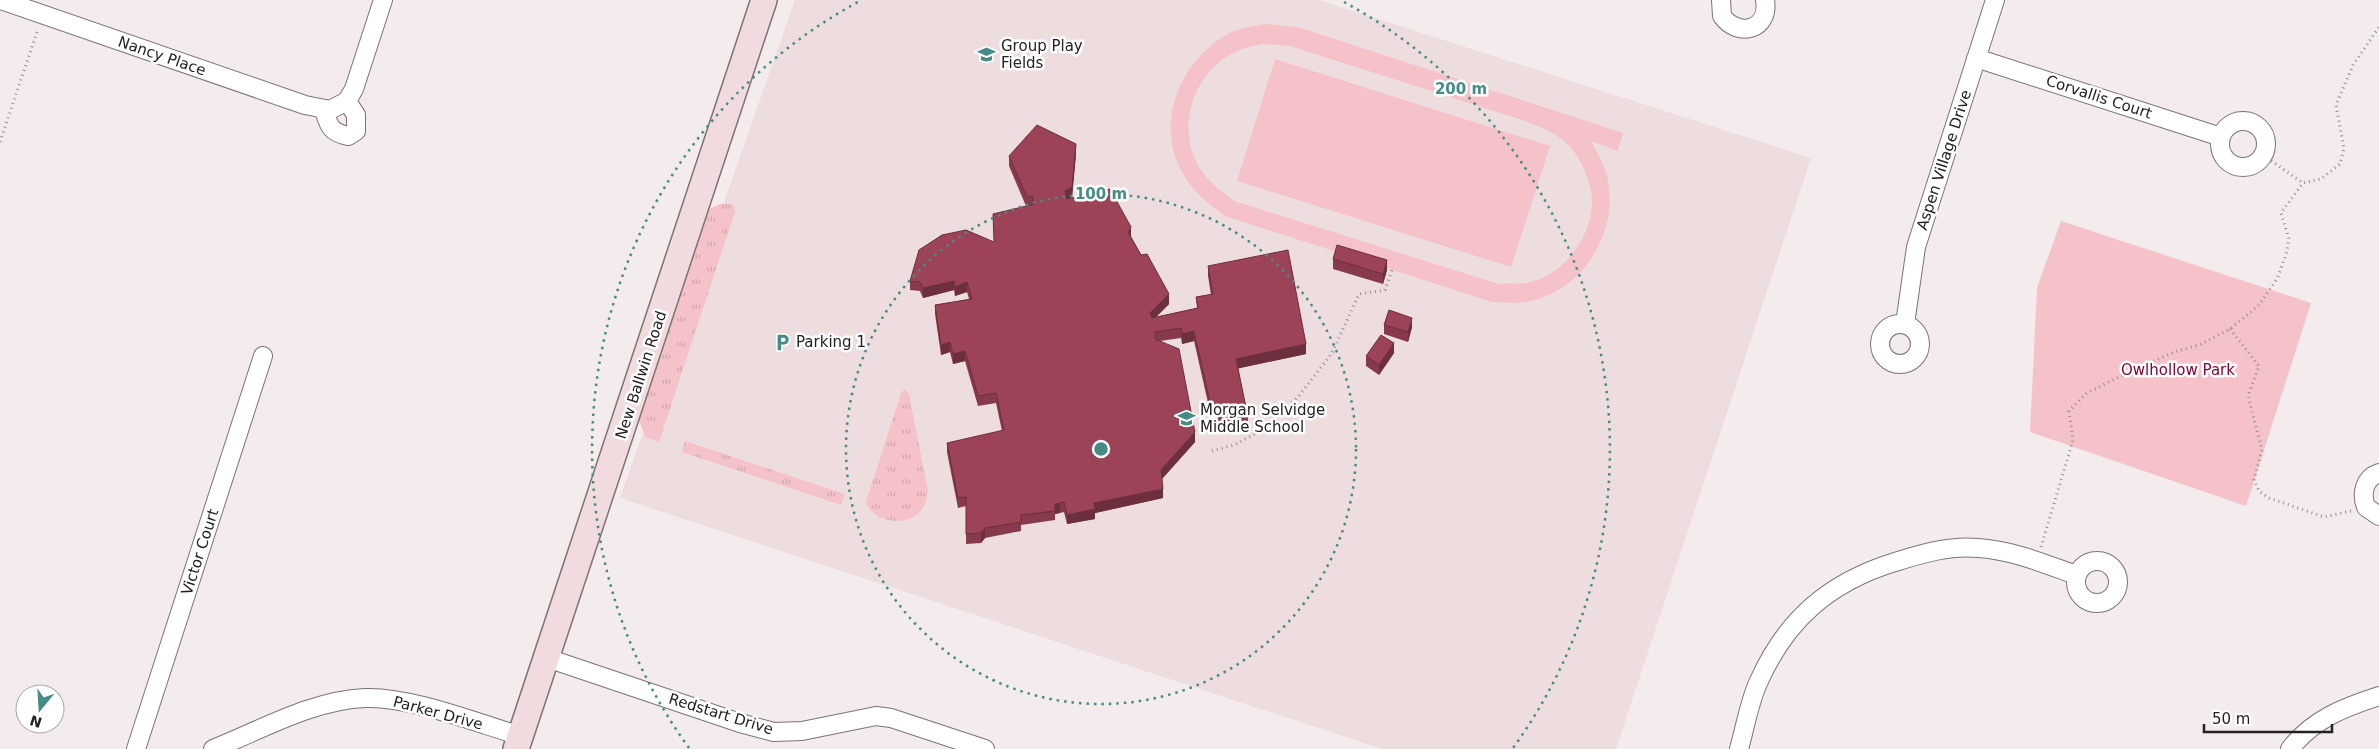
<svg xmlns="http://www.w3.org/2000/svg" width="2379" height="749" font-family="'DejaVu Sans',sans-serif">
<defs>
<pattern id="grass-tufts" width="24" height="20" patternUnits="userSpaceOnUse" patternTransform="scale(1.25)"><rect width="24" height="20" fill="#f5c2c9"/><path d="M3 7l-1-3M5 7V3M7 7l1-3M15 17l-1-3M17 17v-4M19 17l1-3" fill="none" stroke="#d2a6ac"/></pattern>
</defs>
<rect width="100%" height="100%" fill="#f4ebec"/>
<path fill="#eedddf" d="M 795,0 L 1319,0 L 1811,158 L 1616,749 L 1382,749 L 620,498 Z"/>
<path fill="url(#grass-tufts)" d="M 720,204 L 733,204 L 735,212 L 659,442 L 645,437 L 639,420 L 702,221 L 709,209 Z
M 905,389 L 909,394 L 928,491 C 927,499 925,507 919,513 C 904,527 872,522 866,502 L 901,393 Z
M 685,441 L 845,494 L 841,505 L 682,452 Z"/>
<path fill="#f5c2c9" fill-rule="evenodd" d="M 1265,24 L 1298,27 L 1623,133 L 1618,151 L 1591,141 C 1596,151 1603,162 1606,172 C 1622,228 1585,291 1527,302 C 1516,304 1503,302 1492,302 L 1225,216 C 1207,203 1191,190 1181,170 C 1154,119 1183,56 1232,32 C 1242,28 1255,26 1265,24 ZM 1263,44 L 1290,46 L 1528,122 C 1546,129 1564,137 1575,153 C 1585,168 1592,186 1592,203 C 1591,240 1562,276 1526,283 C 1517,284 1507,283 1499,284 L 1234,201 C 1220,190 1205,180 1197,163 C 1176,123 1196,69 1237,51 C 1245,47 1255,46 1263,44 Z
M 1275,59 L 1550,146 L 1511,267 L 1237,181 Z
M 2061,221 L 2311,303 L 2246,506 L 2030,432 L 2037,288 Z"/>
<g fill="none" stroke-linecap="round" stroke-linejoin="round">
<defs>
<path id="minor" d="M 1,0 L 305,105 L 330,110 L 347,101 L 354,89 L 383,0
M 1721,0 L 1722,16 C 1739,39 1770,29 1765,0
M 1976,58 L 2221,137
M 324,110 C 329,126 330,132 348,136 L 356,131 L 356,115 L 347,101
M2220 144a23 23 0 1 1 46 0a23 23 0 1 1-46 0Z
M1880 344a20 20 0 1 1 40 0a20 20 0 1 1-40 0Z
M 1905,324 L 1916,247 L 1995,0
M 2379,473 C 2364,478 2361,494 2366,507 L 2379,516
M2076 582a21 21 0 1 1 42 0a21 21 0 1 1-42 0Z
M 547,658 L 740,723 L 774,732 L 802,731 L 876,716 L 891,718 L 985,749
M 136,749 L 263,356
M 213,749 C 261,730 313,700 365,698 C 409,696 477,723 521,736
M 1739,749 C 1745,728 1749,703 1758,683 C 1786,619 1830,582 1895,562 C 1921,554 1950,545 1978,548 C 2012,550 2045,564 2076,575
M 2290,749 C 2313,719 2345,707 2379,696"/>
<path id="secondary" d="M 516,749 L 764,0"/>
</defs>
<use href="#minor" stroke="#7b7374" stroke-width="20"/>
<use href="#secondary" stroke="#7b7374" stroke-width="28"/>
<path stroke="#958e8f" stroke-width="3" stroke-dasharray="1 4" stroke-linecap="butt" d="M 0,142 L 38,29
M 2263,155 L 2303,183
M 2230,329 L 2259,366 L 2248,396 L 2262,450 L 2254,480 L 2259,491 L 2269,498 L 2324,517 L 2351,511
M 1212,451 L 1234,445 L 1259,432 L 1298,397 L 1332,353 L 1359,294 L 1385,290 L 1392,270
M 2041,547 L 2073,440 L 2069,411 L 2087,393 L 2119,377 L 2174,352 L 2199,345 L 2230,329 L 2259,305 L 2277,279 L 2286,255 L 2289,239 L 2281,213 L 2303,183 L 2321,179 L 2340,164 L 2344,148 L 2336,105 L 2353,65 L 2379,27"/>
<use href="#minor" stroke="#fff" stroke-width="18"/>
<use href="#secondary" stroke="#f2dbdf" stroke-width="25"/>
</g>
<path fill="#863a4b" d="M 1076,154 L 1072,197 L 1067,199 L 1131,237 L 1169,304 L 1156,317 L 1197,308 L 1196,297 L 1211,295 L 1208,276 L 1208,266 L 1306,354 L 1238,368 L 1248,417 L 1248,427 L 1220,432 L 1217,415 L 1211,416 L 1194,341 L 1182,344 L 1181,338 L 1160,341 L 1195,442 L 1162,479 L 1163,498 L 1095,513 L 1095,519 L 1067,524 L 1064,512 L 1060,513 L 1055,514 L 1055,520 L 1021,525 L 1021,531 L 985,538 L 981,543 L 966,544 L 966,506 L 958,508 L 947,452 L 947,443 L 1002,431 L 996,403 L 978,406 L 965,361 L 953,364 L 950,352 L 941,355 L 935,314 L 935,305 L 969,299 L 967,292 L 955,296 L 954,290 L 923,298 L 920,291 L 910,290 L 910,281 L 994,242 L 1026,206 L 1009,166 L 1009,156 Z
M 1333,259 L 1387,270 L 1383,284 L 1333,269 Z
M 1384,325 L 1412,327 L 1408,342 L 1384,334 Z
M 1394,353 L 1379,375 L 1366,366 L 1366,356 Z"/>
<path fill="#6d2f3d" d="M 1076,144 L 1076,154 L 1072,197 L 1065,200 L 1065,191 Z
M 1131,227 L 1131,237 L 1128,242 L 1128,232 Z
M 1387,260 L 1387,270 L 1383,284 L 1383,274 Z
M 954,281 L 954,290 L 923,298 L 923,288 Z
M 967,282 L 967,292 L 955,296 L 955,287 Z
M 1169,294 L 1169,304 L 1150,323 L 1150,313 Z
M 1412,318 L 1412,327 L 1408,342 L 1408,332 Z
M 1194,331 L 1194,341 L 1182,344 L 1182,334 Z
M 950,342 L 950,352 L 941,355 L 941,345 Z
M 1394,343 L 1394,353 L 1379,375 L 1379,365 Z
M 1306,344 L 1306,354 L 1236,369 L 1236,359 Z
M 965,351 L 965,361 L 953,364 L 953,354 Z
M 1195,432 L 1195,442 L 1161,480 L 1161,470 Z
M 1163,489 L 1163,498 L 1095,513 L 1095,519 L 1067,524 L 1067,515 L 1094,503 Z
M 1060,503 L 1060,513 L 1055,514 L 1055,504 Z
M 985,528 L 985,538 L 981,543 L 981,533 Z"/>
<path fill="#9c4357" stroke="#6d2f3d" d="M 1037,125 L 1076,144 L 1072,187 L 1065,191 L 1067,199 L 1110,189 L 1131,227 L 1128,232 L 1141,255 L 1147,254 L 1169,294 L 1150,313 L 1152,318 L 1198,308 L 1196,297 L 1213,294 L 1208,266 L 1288,250 L 1306,344 L 1236,359 L 1248,417 L 1220,422 L 1217,406 L 1211,407 L 1194,331 L 1182,334 L 1181,328 L 1155,332 L 1155,339 L 1179,349 L 1195,432 L 1161,470 L 1163,489 L 1094,503 L 1095,509 L 1067,515 L 1064,502 L 1060,503 L 1055,504 L 1055,511 L 1021,515 L 1021,522 L 985,528 L 981,533 L 966,534 L 966,497 L 958,498 L 947,443 L 1004,430 L 996,393 L 978,396 L 965,351 L 953,354 L 950,342 L 941,345 L 935,305 L 972,299 L 967,282 L 955,287 L 954,281 L 923,288 L 920,282 L 910,281 L 919,250 L 942,235 L 966,230 L 994,242 L 993,214 L 1035,204 L 1032,196 L 1027,197 L 1009,156 Z
M 1337,245 L 1387,260 L 1383,274 L 1333,259 Z
M 1389,310 L 1412,318 L 1408,332 L 1384,325 Z
M 1381,335 L 1394,343 L 1379,365 L 1366,356 Z"/>
<g fill="none" stroke="#458c86" stroke-width="2.5" stroke-dasharray="2.5 5">
<circle cx="1101" cy="449" r="255"/>
<path d="M689 748A509 509 0 0 1 858 2M1344 2A509 509 0 0 1 1513 748"/>
</g>
<defs>
<symbol id="school-bare" viewBox="-9 -9 18 18"><path d="M0-5L7-2L0 1L-7-2ZM-4 1L0 2.5L4 1V4Q0 6-4 4Z" fill="#458c86" stroke="#fff" stroke-width="2.5" paint-order="stroke"/></symbol>
<symbol id="parking-bare" viewBox="-9 -9 18 18"><path d="M-3.5-5.5H1a3.5 3.5 0 0 1 0 7H-1V5.5H-3.5ZM-1-3.4V-.6H.8a1.4 1.4 0 0 0 0-2.8Z" fill="#458c86" stroke="#fff" stroke-width="2.5" paint-order="stroke"/></symbol>
</defs>
<g fill-rule="evenodd">
<use href="#school-bare" x="974" y="42" width="25" height="25"/>
<use href="#parking-bare" x="770" y="330" width="25" height="25"/>
<use href="#school-bare" x="1174" y="406" width="25" height="25"/>
</g>
<g text-anchor="middle" dominant-baseline="central" stroke-width="5" stroke-linejoin="round" paint-order="stroke">
<g font-size="15" fill="#252122" stroke="#fff" text-anchor="start">
<text x="1001" y="46">Group Play<tspan x="1001" dy="17">Fields</tspan></text>
<text x="796" y="342">Parking 1</text>
<text x="1200" y="410">Morgan Selvidge<tspan x="1200" dy="17">Middle School</tspan></text>
</g>
<g font-size="15" fill="#252122" stroke="#fff">
<text transform="translate(162 56) rotate(19)">Nancy Place</text>
<text transform="translate(2099 97) rotate(18)">Corvallis Court</text>
<text transform="translate(1944 160) rotate(-72)">Aspen Village Drive</text>
<text transform="translate(641 375) rotate(-72)">New Ballwin Road</text>
<text transform="translate(200 552) rotate(-72)">Victor Court</text>
<text transform="translate(438 713) rotate(15)">Parker Drive</text>
<text transform="translate(721 714) rotate(17)">Redstart Drive</text>
</g>
<g font-size="15" fill="#800635" stroke="#fff">
<text x="2178" y="370">Owlhollow Park</text>
</g>
</g>
<circle cx="1101" cy="449" r="8" fill="#458c86" stroke="#fff" stroke-width="2.5"/>
<g font-size="15" text-anchor="middle" font-weight="bold" fill="#458c86" stroke="#fff" stroke-width="5" stroke-linejoin="round" paint-order="stroke">
<text x="1461" y="94">200 m</text>
<text x="1101" y="199">100 m</text>
</g>
<g transform="translate(40 709) rotate(198)"><circle r="24" fill="#ffffff" stroke="#a8a6a7"/>
<path d="M0-4L9 19L0 12L-9 19Z" fill="#458c86"/>
<text y="-8" font-size="14" font-weight="bold" text-anchor="middle" fill="#252122">N</text>
</g>
<path d="M2204 724v8h128v-8" fill="none" stroke="#252122" stroke-width="2.5"/>
<text x="2212" y="724" font-size="15" fill="#252122" stroke="#ffffff" stroke-width="4" paint-order="stroke">50 m</text>
</svg>
